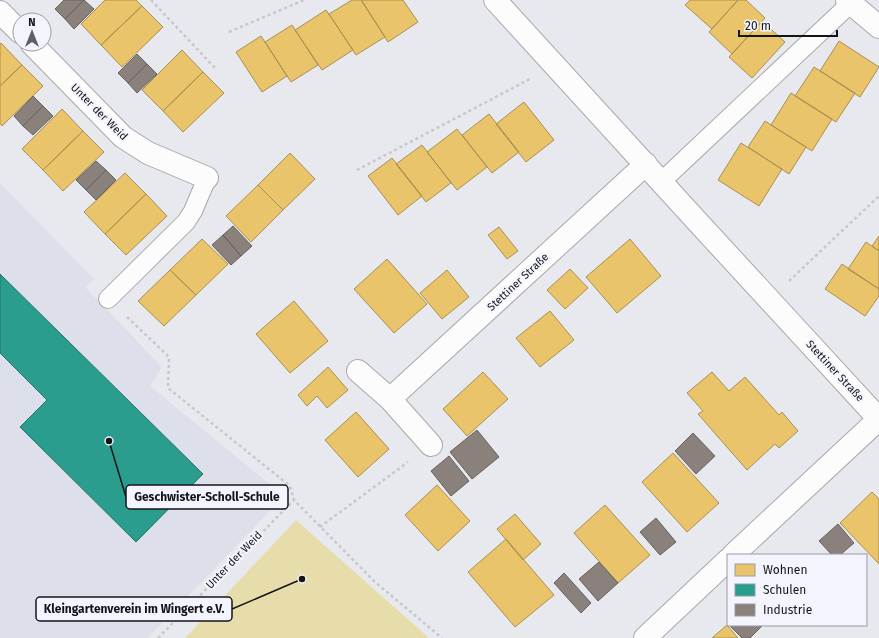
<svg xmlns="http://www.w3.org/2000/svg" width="879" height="638" font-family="'Fira Sans',sans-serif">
<rect width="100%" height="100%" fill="#e8e9ee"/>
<path fill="#dddfeb" d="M 0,183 L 94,279 L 85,287 L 162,367 L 150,386 L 284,496 L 148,638 L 0,638 Z"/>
<path fill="#e7ddab" d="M 296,520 L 429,638 L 185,638 Z"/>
<path fill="#e9c46a" stroke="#a99051" d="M 105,0 L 136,0 L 142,6 L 101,45 L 81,24 Z
M 352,0 L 361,0 L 385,37 L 356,55 L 329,14 Z
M 364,0 L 403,0 L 418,22 L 388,42 L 362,1 Z
M 690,0 L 738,0 L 712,29 L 685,5 Z
M 738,0 L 746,0 L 765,18 L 732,54 L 709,32 Z
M 142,6 L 163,27 L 122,67 L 101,45 Z
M 326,10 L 353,50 L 322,70 L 295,30 Z
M 762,21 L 785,42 L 752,78 L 729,57 Z
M 292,25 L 318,65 L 291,82 L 265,42 Z
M 261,36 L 287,76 L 262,92 L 236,52 Z
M 839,41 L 879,67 L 860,97 L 820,71 Z
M 1,43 L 22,65 L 0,86 L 0,44 Z
M 182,50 L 203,72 L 163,111 L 142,90 Z
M 22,65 L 43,86 L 2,126 L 0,123 L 0,86 Z
M 814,67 L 855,93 L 836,122 L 795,96 Z
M 203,72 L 224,93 L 183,132 L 163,111 Z
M 791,93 L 832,119 L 812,151 L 771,125 Z
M 524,102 L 554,140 L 526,162 L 496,124 Z
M 62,109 L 83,131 L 43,170 L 22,149 Z
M 489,114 L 519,152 L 492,173 L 462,135 Z
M 765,121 L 806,147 L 789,174 L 748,147 Z
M 457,129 L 487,167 L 457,190 L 427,152 Z
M 83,131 L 104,152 L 63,191 L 43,170 Z
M 741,143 L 782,169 L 759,206 L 718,180 Z
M 422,145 L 451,183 L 426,202 L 396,164 Z
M 290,153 L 315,179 L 283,210 L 258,185 Z
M 392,158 L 422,196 L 398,215 L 368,176 Z
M 125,173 L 146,194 L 105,234 L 84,212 Z
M 258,185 L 283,210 L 251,242 L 226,216 Z
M 146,194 L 167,216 L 126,255 L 105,234 Z
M 499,227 L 518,251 L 507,259 L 488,235 Z
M 879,236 L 879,251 L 872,246 Z
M 202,239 L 228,264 L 196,295 L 170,270 Z
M 630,239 L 661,276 L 617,313 L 586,277 Z
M 866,242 L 879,251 L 879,289 L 848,269 Z
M 387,259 L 427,304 L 394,333 L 354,289 Z
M 842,264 L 879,289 L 879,296 L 865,316 L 825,289 Z
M 570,269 L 588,288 L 565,309 L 547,290 Z
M 170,270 L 196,295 L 164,326 L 138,301 Z
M 447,270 L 469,297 L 442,319 L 420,293 Z
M 294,301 L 328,341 L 290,373 L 256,334 Z
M 550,311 L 574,340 L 540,367 L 516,338 Z
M 328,367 L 348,390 L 327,408 L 317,396 L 307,406 L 298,395 Z
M 483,372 L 508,399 L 467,436 L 443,409 Z
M 712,372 L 729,391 L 745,377 L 779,415 L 782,412 L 798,431 L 779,448 L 775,444 L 747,470 L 698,414 L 703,411 L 687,393 Z
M 356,412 L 389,449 L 358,477 L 325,440 Z
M 673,453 L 719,503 L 687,532 L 642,482 Z
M 437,485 L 470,521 L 438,551 L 405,515 Z
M 872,492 L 879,499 L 879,564 L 840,523 Z
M 605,505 L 650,555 L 618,583 L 574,533 Z
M 515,514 L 541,544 L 523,560 L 497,529 Z
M 506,539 L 554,595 L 515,627 L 468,572 Z
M 727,625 L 738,638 L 712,638 Z"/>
<path fill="#2a9d8f" stroke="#23746b" d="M 0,274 L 203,474 L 136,542 L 20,427 L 47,400 L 0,353 Z"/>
<path fill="#8a817c" stroke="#67615e" d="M 64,0 L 84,0 L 65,19 L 55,9 Z
M 84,0 L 94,9 L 74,29 L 65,19 Z
M 137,54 L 147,64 L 128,83 L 118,73 Z
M 147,64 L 157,74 L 137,93 L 128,83 Z
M 33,96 L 43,106 L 23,126 L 14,116 Z
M 43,106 L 53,116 L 33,135 L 23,126 Z
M 96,161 L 106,170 L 86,190 L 76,180 Z
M 106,170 L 116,180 L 96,200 L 86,190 Z
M 233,226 L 252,246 L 241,256 L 223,235 Z
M 223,235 L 241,256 L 231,265 L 212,245 Z
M 477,430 L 499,457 L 472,479 L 450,452 Z
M 693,433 L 715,456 L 696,474 L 675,451 Z
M 449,456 L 469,481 L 451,496 L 431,471 Z
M 656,518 L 676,542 L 660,555 L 640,532 Z
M 838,524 L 854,543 L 840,555 L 832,555 L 819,541 Z
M 599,562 L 618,583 L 598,601 L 579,579 Z
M 564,573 L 591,603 L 581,613 L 554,583 Z
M 729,625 L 763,625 L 750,638 L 742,638 Z"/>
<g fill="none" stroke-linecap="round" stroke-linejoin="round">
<defs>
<path id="service" d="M 662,181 L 851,3
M 108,299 L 186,222 L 193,211 L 207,178"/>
<path id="minor" d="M 495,0 C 623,140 750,280 879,419
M 847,0 L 879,27
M 0,12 L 20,32
M 32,44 L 123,137 L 148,153 L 207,178
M 358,371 L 390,399 L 431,445
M 390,399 L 646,164
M 733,555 L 879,419
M 645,638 L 728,560"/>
</defs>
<use href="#service" stroke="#a7a8ab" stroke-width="20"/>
<use href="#minor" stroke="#a7a8ab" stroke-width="24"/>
<path stroke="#c8c8ca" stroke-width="2.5" stroke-dasharray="3 3" stroke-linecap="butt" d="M 151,0 L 216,69
M 229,32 L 304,0
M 357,170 L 530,79
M 789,281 L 879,196
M 127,317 L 169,357 L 168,388 L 290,486 L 294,500 L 375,582 L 442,638
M 320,527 L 408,462
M 158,638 L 294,500"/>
<use href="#service" stroke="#fcfcfc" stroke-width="18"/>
<use href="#minor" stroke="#fcfcfc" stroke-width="22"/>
</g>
<g text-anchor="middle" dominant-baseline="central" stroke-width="4" stroke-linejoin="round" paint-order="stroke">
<g font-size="11" fill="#141518" stroke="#f3f4fd">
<text transform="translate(99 112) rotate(45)">Unter der Weid</text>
<text transform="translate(518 282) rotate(-43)">Stettiner Straße</text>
<text transform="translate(835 371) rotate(47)">Stettiner Straße</text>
<text transform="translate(234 560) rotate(-46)">Unter der Weid</text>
</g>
</g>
<path fill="none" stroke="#141518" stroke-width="1.5" d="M109 441L126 497M302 579L232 609"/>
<g fill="#141518" stroke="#f3f4fd" stroke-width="1.5">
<circle cx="109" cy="441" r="4"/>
<circle cx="302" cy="579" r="4"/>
</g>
<g fill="#f3f4fd" stroke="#141518" stroke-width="1.5">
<rect x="126" y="485" width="162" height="24" rx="4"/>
<rect x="36" y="597" width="196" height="24" rx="4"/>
</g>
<g font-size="12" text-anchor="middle" font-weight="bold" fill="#141518">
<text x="207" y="501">Geschwister-Scholl-Schule</text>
<text x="134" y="613">Kleingartenverein im Wingert e.V.</text>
</g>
<rect x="727" y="554" width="140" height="72" fill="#f3f4fd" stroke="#9a9ba1"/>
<rect x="735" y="564" width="20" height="12" fill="#e9c46a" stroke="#9a9ba1"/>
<text x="763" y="574" font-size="12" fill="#141518">Wohnen</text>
<rect x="735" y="584" width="20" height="12" fill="#2a9d8f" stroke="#9a9ba1"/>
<text x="763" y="594" font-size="12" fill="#141518">Schulen</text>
<rect x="735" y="604" width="20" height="12" fill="#8a817c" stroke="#9a9ba1"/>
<text x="763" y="614" font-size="12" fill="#141518">Industrie</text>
<g transform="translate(32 32)"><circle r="19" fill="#f3f4fd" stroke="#9a9ba1"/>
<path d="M0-3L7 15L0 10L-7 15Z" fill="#5e5f63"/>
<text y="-6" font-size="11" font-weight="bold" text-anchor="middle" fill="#141518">N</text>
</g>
<path d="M739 30v6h98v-6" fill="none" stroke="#141518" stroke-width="2"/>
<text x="745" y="30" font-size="12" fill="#141518" stroke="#f3f4fd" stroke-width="3" paint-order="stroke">20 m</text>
</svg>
